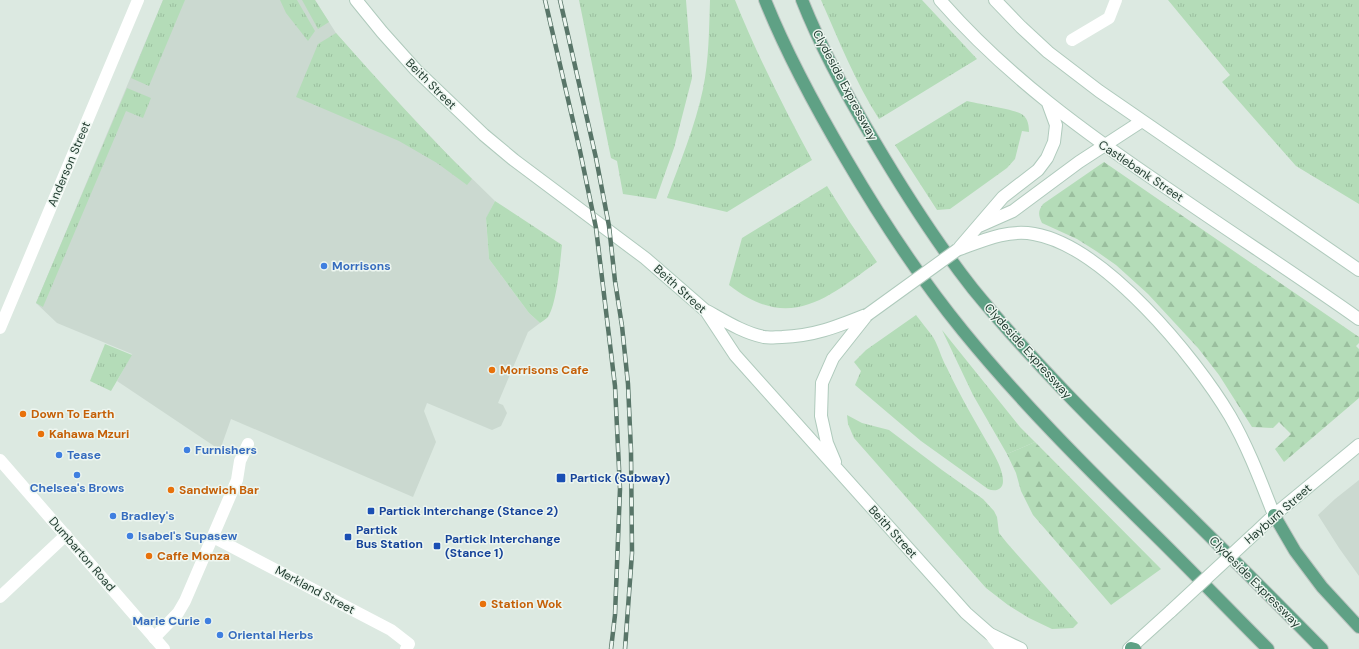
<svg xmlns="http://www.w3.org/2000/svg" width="1359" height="649" font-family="'DM Sans',sans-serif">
<defs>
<pattern id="grass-tufts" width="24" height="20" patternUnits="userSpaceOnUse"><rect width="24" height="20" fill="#b4dcb8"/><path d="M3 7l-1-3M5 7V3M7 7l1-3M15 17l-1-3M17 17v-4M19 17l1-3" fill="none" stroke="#9abe9e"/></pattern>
<pattern id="forest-firs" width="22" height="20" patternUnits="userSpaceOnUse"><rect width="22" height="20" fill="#b4dcb8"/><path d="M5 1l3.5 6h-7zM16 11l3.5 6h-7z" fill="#9abe9e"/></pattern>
</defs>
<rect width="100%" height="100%" fill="#dce9e1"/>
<path fill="#cbd9d0" d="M 163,0 L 315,0 L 336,33 L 388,92 L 450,157 L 495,201 L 486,219 L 489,259 L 529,313 L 540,323 L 528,332 L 498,403 L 503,405 L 507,413 L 501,426 L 492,430 L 427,403 L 424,411 L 436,442 L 413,497 L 231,419 L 220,450 L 117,381 L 132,354 L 57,323 L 36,303 Z
M 1359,480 L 1359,576 L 1339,548 L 1318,515 L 1335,499 Z"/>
<path fill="url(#grass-tufts)" d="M 163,0 L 185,0 L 149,86 L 131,78 Z
M 280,0 L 297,0 L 315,31 L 308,41 L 286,13 Z
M 302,0 L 315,0 L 329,22 L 318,29 Z
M 579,0 L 686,0 L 692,78 L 674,148 L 656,199 L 623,194 L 617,161 L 611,158 Z
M 710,0 L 735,0 C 757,55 784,108 812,160 L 727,212 L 667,198 C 680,162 695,127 703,89 C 709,60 709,30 710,0 Z
M 821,0 L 922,0 L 977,59 L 879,119 C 855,81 839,41 821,0 Z
M 1168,0 L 1359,0 L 1359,204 L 1296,166 L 1222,82 L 1230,75 Z
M 336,33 C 380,82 424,132 472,179 L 467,185 L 437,163 L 399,141 L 296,97 L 318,44 Z
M 127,88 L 151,98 L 143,118 L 126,111 L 43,307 L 36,303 Z
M 967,101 C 978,104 1015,109 1023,115 C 1028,119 1029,126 1029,132 L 1022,131 L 1015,159 L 1007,168 L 950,209 L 937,210 L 895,145 Z
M 827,186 L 849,221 L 877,262 C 826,299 789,332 729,285 L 742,238 Z
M 495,201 L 562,245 C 560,263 557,303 548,317 C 546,319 543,321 540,323 L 529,313 L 489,259 L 486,218 Z
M 916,315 C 922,323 928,330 933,337 C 939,347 941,358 947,368 C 960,396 976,423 991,449 C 996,458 1003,470 1003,481 C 1003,490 995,492 988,489 L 921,441 L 855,385 L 861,371 L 854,362 L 866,350 Z
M 942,330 L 1020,427 L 1035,442 L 1007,454 L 973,395 Z
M 105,344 L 132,355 L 111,391 L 90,381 Z
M 847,415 L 862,423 L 889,430 L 942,470 L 983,499 L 994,511 L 997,517 L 999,533 L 1007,543 L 1078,623 L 1073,628 L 1052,629 L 1029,618 L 1008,605 L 986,588 L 854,438 L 848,424 Z"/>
<path fill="url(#forest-firs)" d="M 1104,162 L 1359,337 L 1359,343 L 1356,346 L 1359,349 L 1359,398 L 1284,462 L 1275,449 L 1291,434 L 1279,422 L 1273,428 L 1252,427 L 1219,375 L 1198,348 L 1148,294 L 1116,265 L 1096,251 L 1077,239 L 1042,223 C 1038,215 1038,211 1043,204 Z
M 1035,442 L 1161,569 L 1111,605 L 1033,515 L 1021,491 L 1016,473 L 1007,454 Z"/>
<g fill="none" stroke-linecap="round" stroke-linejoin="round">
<defs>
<path id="secondary" d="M 356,0 L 382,32 L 416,70 L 484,135 L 514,160 L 645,258 L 706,311 L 735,355 L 966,613 L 990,634 L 1021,649
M 940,0 C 1006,76 1088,135 1171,191 C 1233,234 1297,275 1359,319
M 995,0 L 1021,27 L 1048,52 L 1099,91 L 1359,270
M 979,226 L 1013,211 L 1079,162 L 1142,121
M 960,247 L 1003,197 L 1038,170 L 1047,158 L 1054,142 L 1056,125 L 1048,103
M 957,250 C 982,241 1007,229 1034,234 C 1104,246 1195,357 1230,416 C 1248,447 1261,482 1274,515
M 707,311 C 725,321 744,333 764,337 C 770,338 776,337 782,337 C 814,336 836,327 866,315
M 835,462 L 827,443 L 821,416 L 822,383 L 833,358 L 867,315
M 1254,534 L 1274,515 L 1359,445
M 1129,649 L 1171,611"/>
<path id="primary" d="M 765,0 C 787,55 816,108 846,159 C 881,219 919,277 963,331 C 1020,401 1084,465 1148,528 C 1189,568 1228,609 1268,649
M 802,0 C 821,48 846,94 873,139 C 903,190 936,242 973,289 C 1036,366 1106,434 1176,503 C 1225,551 1274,600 1322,649
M 1274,515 L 1295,551 L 1322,587 L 1359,627
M 1131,648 L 1135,649"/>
</defs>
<use href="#secondary" stroke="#afcabc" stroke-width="14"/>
<use href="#primary" stroke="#bcc4c0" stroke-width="14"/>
<path stroke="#fff" stroke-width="12" d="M 1072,40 L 1109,18 L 1116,0"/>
<path stroke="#fff" stroke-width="12" d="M 0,328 L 138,0
M 213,537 L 391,630 L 409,644 L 406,649
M 0,597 L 66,535
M 154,638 L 178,613 L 185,601 L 237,480 L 240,461 L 248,444"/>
<path stroke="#fff" stroke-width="12" d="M 0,460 L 164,649
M 990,634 L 1002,649"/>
<use href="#secondary" stroke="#fff" stroke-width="12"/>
<use href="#primary" stroke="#5fa185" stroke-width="12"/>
<defs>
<path id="rail" d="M 545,0 L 580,151 L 596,228 L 615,386 L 620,489 L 615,615 L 611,649
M 560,0 L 596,158 L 609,226 L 615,281 L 622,326 L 628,384 L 631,451 L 632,553 L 625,649"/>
</defs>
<use href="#rail" stroke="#587568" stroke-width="4.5"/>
<use href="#rail" stroke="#edf6f0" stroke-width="3" stroke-dasharray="9" stroke-linecap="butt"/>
<defs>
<path id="secondary-bridge" d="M 867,315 L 957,250
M 1171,611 L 1254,534"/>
</defs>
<use href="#secondary-bridge" stroke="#afcabc" stroke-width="14" stroke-linecap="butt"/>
<use href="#secondary-bridge" stroke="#fff" stroke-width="12"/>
</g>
<g fill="#3f7fe0" stroke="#edf6f0" stroke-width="1.5">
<circle cx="324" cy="266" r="4"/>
<circle cx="187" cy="450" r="4"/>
<circle cx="59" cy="455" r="4"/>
<circle cx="77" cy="475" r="4"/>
<circle cx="113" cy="516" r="4"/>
<circle cx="130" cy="536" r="4"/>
<circle cx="208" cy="621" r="4"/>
<circle cx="220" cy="635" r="4"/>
</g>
<g fill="#e8710a" stroke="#edf6f0" stroke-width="1.5">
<circle cx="492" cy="370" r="4"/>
<circle cx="23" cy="414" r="4"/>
<circle cx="41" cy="434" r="4"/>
<circle cx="171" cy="490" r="4"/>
<circle cx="149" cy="556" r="4"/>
<circle cx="483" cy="604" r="4"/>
</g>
<g fill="#1a4fb4" stroke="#edf6f0" stroke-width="1.5">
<rect x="556" y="473" width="10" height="10" rx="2"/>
<rect x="367" y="507" width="8" height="8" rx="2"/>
<rect x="344" y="533" width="8" height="8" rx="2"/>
<rect x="433" y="542" width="8" height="8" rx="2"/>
</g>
<g text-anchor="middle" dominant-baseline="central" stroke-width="3" stroke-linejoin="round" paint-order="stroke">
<g font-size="12" fill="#1e392d" stroke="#edf6f0">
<text transform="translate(431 84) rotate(45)">Beith Street</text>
<text transform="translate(845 85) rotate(62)">Clydeside Expressway</text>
<text transform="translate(69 164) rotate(-67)">Anderson Street</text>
<text transform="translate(1141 171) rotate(34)">Castlebank Street</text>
<text transform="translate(680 289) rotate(42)">Beith Street</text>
<text transform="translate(1028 351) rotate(48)">Clydeside Expressway</text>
<text transform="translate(1278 514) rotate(-41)">Hayburn Street</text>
<text transform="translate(893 532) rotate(48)">Beith Street</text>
<text transform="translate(82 554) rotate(49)">Dumbarton Road</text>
<text transform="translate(1255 582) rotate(45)">Clydeside Expressway</text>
<text transform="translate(315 590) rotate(28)">Merkland Street</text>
</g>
<g font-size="12" font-weight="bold" fill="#366cbe" stroke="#edf6f0" text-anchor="start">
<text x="332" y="266">Morrisons</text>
<text x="195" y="450">Furnishers</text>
<text x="67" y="455">Tease</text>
<text x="77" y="488" text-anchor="middle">Chelsea's Brows</text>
<text x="121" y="516">Bradley's</text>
<text x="138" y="536">Isabel's Supasew</text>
<text x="200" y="621" text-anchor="end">Marie Curie</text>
<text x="228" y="635">Oriental Herbs</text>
</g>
<g font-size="12" font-weight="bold" fill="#c56008" stroke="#edf6f0" text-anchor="start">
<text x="500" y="370">Morrisons Cafe</text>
<text x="31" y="414">Down To Earth</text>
<text x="49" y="434">Kahawa Mzuri</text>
<text x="179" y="490">Sandwich Bar</text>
<text x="157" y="556">Caffe Monza</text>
<text x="491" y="604">Station Wok</text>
</g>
<g font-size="12" font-weight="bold" fill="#164399" stroke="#edf6f0" text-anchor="start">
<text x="570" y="478">Partick (Subway)</text>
<text x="379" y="511">Partick Interchange (Stance 2)</text>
<text x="356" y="530">Partick<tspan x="356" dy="14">Bus Station</tspan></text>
<text x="445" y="539">Partick Interchange<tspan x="445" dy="14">(Stance 1)</tspan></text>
</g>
</g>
</svg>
